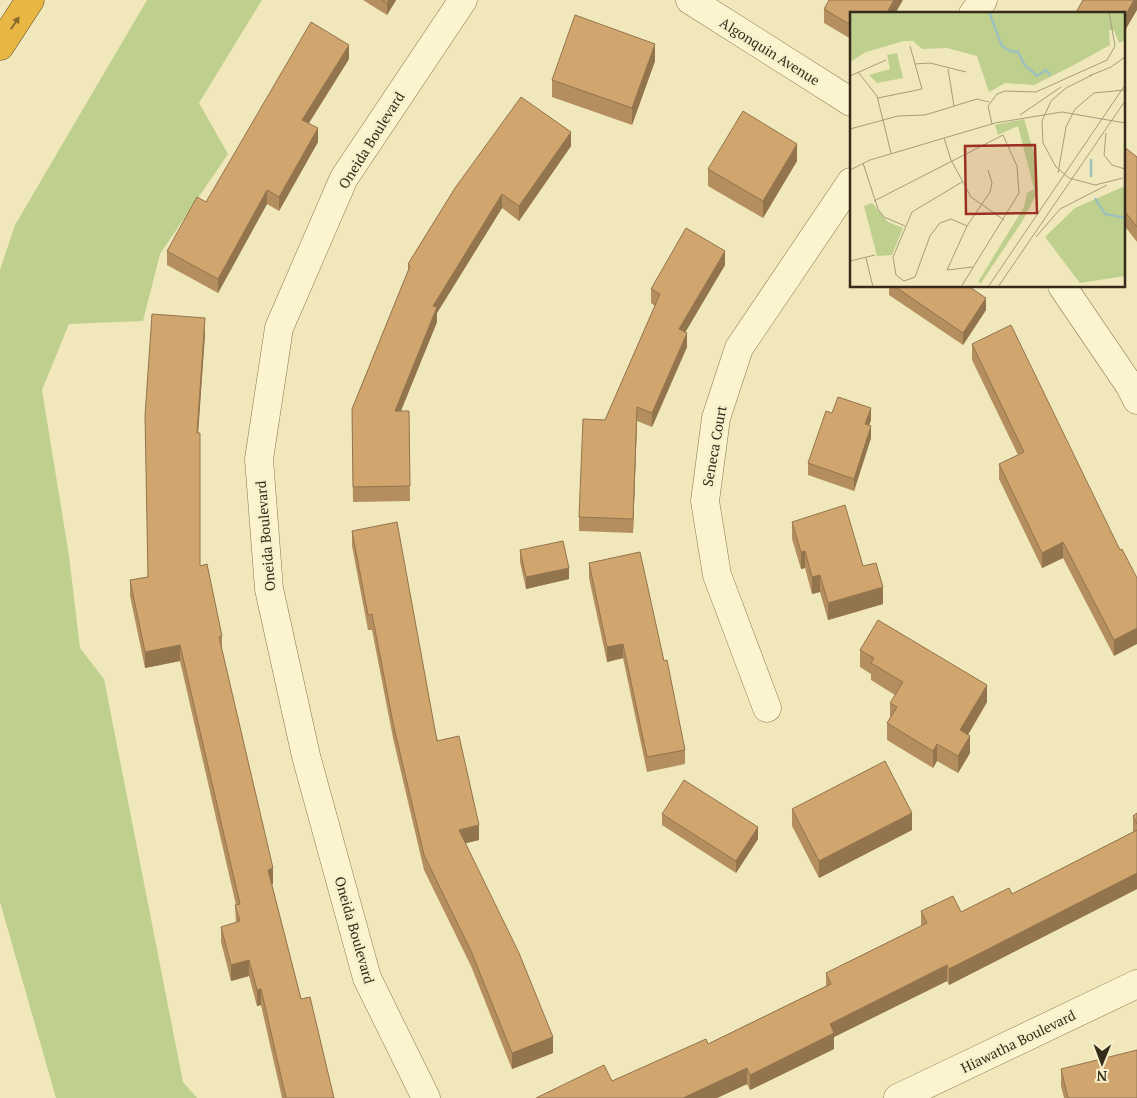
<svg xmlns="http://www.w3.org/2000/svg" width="1137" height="1098" font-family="'PT Serif',serif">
<rect width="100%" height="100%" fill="#f0e8bb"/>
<path fill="#becf8e" d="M 147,0 L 262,0 L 199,103 L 228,154 L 160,254 L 143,321 L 69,324 L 42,390 L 69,556 L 80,648 L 104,679 L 183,1082 L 197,1098 L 56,1098 L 0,902 L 0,270 L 15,225 Z"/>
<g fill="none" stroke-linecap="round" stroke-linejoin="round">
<defs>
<path id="minor" d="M 690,0 L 851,102
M 973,14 L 983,0
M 1062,286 L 1130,386 L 1137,400
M 767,708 L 717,575 L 705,501 L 716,418 L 739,348 L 851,182
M 426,1098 L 367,978 L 306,756 L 269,589 L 259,459 L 279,328 L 344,178 L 463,0
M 898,1098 L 1137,984"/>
<path id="motorway" d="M 0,46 L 30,0"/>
</defs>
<use href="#minor" stroke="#887754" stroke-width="29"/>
<use href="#motorway" stroke="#554429" stroke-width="29"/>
<use href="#minor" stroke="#fbf4ce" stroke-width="28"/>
<use href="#motorway" stroke="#e8b643" stroke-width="28"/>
</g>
<path fill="#b48e5f" d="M 363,0 L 396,0 L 387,15 Z
M 824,9 L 851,14 L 851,39 L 824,23 Z
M 349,59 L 309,123 L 318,142 L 279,211 L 267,204 L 218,293 L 167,265 L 167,251 L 206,202 Z
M 655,61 L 632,125 L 552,97 L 552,80 Z
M 571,146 L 519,221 L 502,208 L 437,313 L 437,322 L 401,411 L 409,411 L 410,501 L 353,502 L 352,409 L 408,271 L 408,264 L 455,188 Z
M 1123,146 L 1137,157 L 1137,242 L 1123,224 Z
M 797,161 L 763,218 L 708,186 L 708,169 Z
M 725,265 L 685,332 L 687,347 L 652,427 L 637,421 L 633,533 L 579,531 L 579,517 L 605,420 L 655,306 L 651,303 L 651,289 Z
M 889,286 L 968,286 L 986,310 L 963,345 L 889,295 Z
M 205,334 L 198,433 L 200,566 L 222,636 L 222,650 L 273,884 L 272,885 L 301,999 L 334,1098 L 282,1098 L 261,1005 L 257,1006 L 249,976 L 231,981 L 221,942 L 221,927 L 236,923 L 235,905 L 236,905 L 180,661 L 145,668 L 130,596 L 130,580 L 147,577 Z
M 972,344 L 1120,550 L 1114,656 L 1063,558 L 1042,568 L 999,479 L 999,464 L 1018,455 L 972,360 Z
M 832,413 L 871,420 L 869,425 L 871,438 L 854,491 L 808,475 L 808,463 Z
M 792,522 L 863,566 L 883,604 L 828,620 L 820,592 L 812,594 L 805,568 L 801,569 L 792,539 Z
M 352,531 L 479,840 L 465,843 L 553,1053 L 512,1069 L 471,966 L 424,870 L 393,738 L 372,630 L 368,630 L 352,546 Z
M 520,550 L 569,579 L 526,589 L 520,562 Z
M 589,563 L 664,661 L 685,750 L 685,764 L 647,772 L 623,658 L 607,662 L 589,578 Z
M 860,650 L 987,702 L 968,735 L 970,753 L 958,773 L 937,761 L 933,768 L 887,740 L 887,723 L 890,718 L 890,703 L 895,695 L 871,680 L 871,674 L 860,667 Z
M 792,809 L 912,830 L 819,878 L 792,826 Z
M 1137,813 L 1137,889 L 949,985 L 947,981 L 834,1037 L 834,1049 L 750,1090 L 747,1084 L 717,1098 L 536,1098 L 612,1081 L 708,1044 L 826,986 L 826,973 L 921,926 L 921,911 L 961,912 L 1012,894 L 1133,832 L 1133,816 Z
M 662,814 L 758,839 L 736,873 L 662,825 Z
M 1061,1069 L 1137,1098 L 1064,1098 L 1061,1086 Z"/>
<path fill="#92744d" d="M 389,0 L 396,0 L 387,15 L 387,3 Z
M 894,0 L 903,0 L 895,14 L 886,14 Z
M 1134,0 L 1137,0 L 1137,10 L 1123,34 L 1123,19 Z
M 655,44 L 655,61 L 632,125 L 632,108 Z
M 349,45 L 349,59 L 302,134 L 302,120 Z
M 318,128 L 318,142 L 279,211 L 279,197 Z
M 571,132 L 571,146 L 519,221 L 519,206 Z
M 797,144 L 797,161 L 763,218 L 763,201 Z
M 267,190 L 267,204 L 218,293 L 218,279 Z
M 502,194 L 502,208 L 437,313 L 437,322 L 395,425 L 395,411 L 433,306 Z
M 725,251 L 725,265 L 679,343 L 679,329 Z
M 986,298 L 986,310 L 963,345 L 963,333 Z
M 205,318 L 205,334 L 197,449 L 197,433 Z
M 687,333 L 687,347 L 652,427 L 652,413 Z
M 637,407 L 637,421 L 633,533 L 633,519 Z
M 871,408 L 871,420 L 865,436 L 865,424 Z
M 871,426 L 871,438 L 854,491 L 854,479 Z
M 1063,542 L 1063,558 L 1042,568 L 1042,553 Z
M 805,551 L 805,568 L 801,569 L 801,552 Z
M 569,568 L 569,579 L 526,589 L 526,577 Z
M 820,575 L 820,592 L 812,594 L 812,577 Z
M 883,587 L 883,604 L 828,620 L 828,603 Z
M 1137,628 L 1137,644 L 1114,656 L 1114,640 Z
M 623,644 L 623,658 L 607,662 L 607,647 Z
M 180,645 L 180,661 L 145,668 L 145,652 Z
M 987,685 L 987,702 L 960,748 L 960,730 Z
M 970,736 L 970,753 L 958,773 L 958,756 Z
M 937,744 L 937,761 L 933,768 L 933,751 Z
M 912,813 L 912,830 L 819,878 L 819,861 Z
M 479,825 L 479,840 L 459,845 L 459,830 Z
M 758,827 L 758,839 L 736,873 L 736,861 Z
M 273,868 L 273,884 L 268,886 L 268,870 Z
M 1137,873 L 1137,889 L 949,985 L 949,969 Z
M 249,960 L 249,976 L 231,981 L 231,965 Z
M 947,965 L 947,981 L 834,1037 L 834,1049 L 750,1090 L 750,1075 L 830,1024 Z
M 261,989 L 261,1005 L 257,1006 L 257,990 Z
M 553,1037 L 553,1053 L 512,1069 L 512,1053 Z
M 747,1068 L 747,1084 L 717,1098 L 683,1098 Z"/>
<path fill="#d1a56e" stroke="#92744d" d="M 382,0 L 389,0 L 387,3 Z
M 829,0 L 894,0 L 886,14 L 851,14 L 851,25 L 824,9 Z
M 1083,0 L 1134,0 L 1123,19 L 1123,14 L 1075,14 Z
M 575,15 L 655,44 L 632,108 L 552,80 Z
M 311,22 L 349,45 L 302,120 L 318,128 L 279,197 L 267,190 L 218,279 L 167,251 L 197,197 L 206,202 Z
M 521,97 L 571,132 L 519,206 L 502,194 L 433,306 L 437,307 L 395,411 L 409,411 L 410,486 L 353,487 L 352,409 L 410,266 L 408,264 L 455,188 Z
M 743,111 L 797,144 L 763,201 L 708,169 Z
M 1123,146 L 1137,157 L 1137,227 L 1123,209 Z
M 686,228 L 725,251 L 679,329 L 687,333 L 652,413 L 637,407 L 633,519 L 579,517 L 583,419 L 605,420 L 660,294 L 651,289 Z
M 894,286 L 968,286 L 986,298 L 963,333 Z
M 152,314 L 205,318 L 197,433 L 200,433 L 200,566 L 207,564 L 222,636 L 219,637 L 273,868 L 268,870 L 301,999 L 310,997 L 334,1098 L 286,1098 L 261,989 L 257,990 L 249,960 L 231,965 L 221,927 L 240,921 L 235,905 L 240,904 L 180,645 L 145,652 L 130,580 L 148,577 L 145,416 Z
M 1011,325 L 1120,550 L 1122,549 L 1137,578 L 1137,628 L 1114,640 L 1063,542 L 1042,553 L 999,464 L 1024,452 L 972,344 Z
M 838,397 L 871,408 L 865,424 L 871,426 L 854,479 L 808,463 L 826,411 L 832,413 Z
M 845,505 L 863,566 L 876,563 L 883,587 L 828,603 L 820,575 L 812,577 L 805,551 L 801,552 L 792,522 Z
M 397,522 L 437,741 L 459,736 L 479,825 L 459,830 L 519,953 L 553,1037 L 512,1053 L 471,951 L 424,855 L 393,723 L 372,614 L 368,615 L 352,531 Z
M 563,541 L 569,568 L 526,577 L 520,550 Z
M 640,552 L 664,661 L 667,660 L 685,750 L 647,757 L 623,644 L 607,647 L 589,563 Z
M 878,620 L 987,685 L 960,730 L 970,736 L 958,756 L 937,744 L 933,751 L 887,723 L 897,707 L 890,703 L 903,682 L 871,663 L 874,658 L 860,650 Z
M 885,761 L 912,813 L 819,861 L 792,809 Z
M 684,780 L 758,827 L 736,861 L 662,814 Z
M 1137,813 L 1137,824 L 1133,816 Z
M 1137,830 L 1137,873 L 949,969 L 947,965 L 830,1024 L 834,1033 L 750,1075 L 747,1068 L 683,1098 L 536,1098 L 604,1065 L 612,1081 L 706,1039 L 708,1044 L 831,984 L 826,973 L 927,923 L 921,911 L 953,896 L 961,912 L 1009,888 L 1012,894 Z
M 1137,1050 L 1137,1098 L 1068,1098 L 1061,1069 Z"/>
<defs><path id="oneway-solid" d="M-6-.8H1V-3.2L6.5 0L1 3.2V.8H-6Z" transform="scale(1.25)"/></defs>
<use fill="#866a2c" href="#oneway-solid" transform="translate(15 23) rotate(-56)"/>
<g text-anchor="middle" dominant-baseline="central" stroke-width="5" stroke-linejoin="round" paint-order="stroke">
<g font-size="14" fill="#362b1a" stroke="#f7f1cb">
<text transform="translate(770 51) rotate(32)">Algonquin Avenue</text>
<text transform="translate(371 140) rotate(-58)">Oneida Boulevard</text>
<text transform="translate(714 446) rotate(-80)">Seneca Court</text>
<text transform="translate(265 536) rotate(-95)">Oneida Boulevard</text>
<text transform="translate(355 930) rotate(74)">Oneida Boulevard</text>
<text transform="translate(1018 1041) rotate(-26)">Hiawatha Boulevard</text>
</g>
</g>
<g transform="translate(850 12)">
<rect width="275" height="275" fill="#f0e8bb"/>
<path d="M 0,0 L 275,0 L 275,28 L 269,31 L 264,18 L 259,18 L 260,33 L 222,54 L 184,73 L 155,71 L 139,80 L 127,44 L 97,36 L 72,37 L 63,29 L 54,29 L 16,40 L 0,50 ZM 47,41 L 53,66 L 27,71 L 19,63 L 40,57 L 37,43 ZM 174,107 L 187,151 L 188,179 L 173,208 L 131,271 L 128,270 L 174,195 L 177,181 L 184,177 L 168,114 L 148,123 L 145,113 ZM 275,174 L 275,264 L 230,271 L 195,225 L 225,196 ZM 22,191 L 38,210 L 53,216 L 42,243 L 27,244 L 14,194 Z" fill="#becf8e"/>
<path fill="none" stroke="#9fc1bb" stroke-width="2.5" d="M 139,0 L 152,34 L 160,39 L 168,40 L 174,52 L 187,64 L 196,58 L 201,64M 241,165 L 241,147M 245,186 L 255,202 L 275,206"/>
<path fill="none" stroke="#a69c7b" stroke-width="1" d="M 65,52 L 80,51 L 116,60M 98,57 L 104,94M 8,60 L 27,84 L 41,141M 242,63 L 216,76 L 201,89 L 192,109 L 193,131 L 206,155 L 219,166 L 245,173 L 273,166M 0,64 L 36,48M 239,64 L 261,55 L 275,45M 28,86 L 72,77 L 60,34M 170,103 L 211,75M 145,111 L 212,100 L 275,111M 142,112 L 138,94 L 147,82 L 155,79 L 186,80 L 257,48 L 265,34 L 259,0M 0,117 L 48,104 L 75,103 L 127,87 L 139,90M 256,121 L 254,143 L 262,153 L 275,157M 94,126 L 101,148 L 121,185 L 154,208M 13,151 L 28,197 L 34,205 L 55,214M 0,158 L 20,148 L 145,111M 208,161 L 216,115 L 225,97 L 244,81 L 274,78M 112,170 L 62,200 L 43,245 L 46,263 L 54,269 L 65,265 L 80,224 L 90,211 L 101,207 L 117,214M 24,189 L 153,123 L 167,154 L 169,181 L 111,275M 186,225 L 210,197 L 257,173M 16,246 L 23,275M 0,249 L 25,243M 123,255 L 97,258 L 117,214 L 140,180 L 142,171 L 138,158M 138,275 L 275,73M 148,275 L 275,89"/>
<path fill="#9b3020" fill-opacity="0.15" stroke="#9b3020" stroke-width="2.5" d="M 185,133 L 187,201 L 116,202 L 115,134 Z"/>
<rect width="275" height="275" fill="none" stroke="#362b1a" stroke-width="2.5"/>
</g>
<g transform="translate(1102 1063) rotate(181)" stroke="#f7f1cb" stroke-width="4" paint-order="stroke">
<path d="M0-4L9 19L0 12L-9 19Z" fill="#362b1a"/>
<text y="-8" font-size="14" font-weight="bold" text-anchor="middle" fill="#362b1a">N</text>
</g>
</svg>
